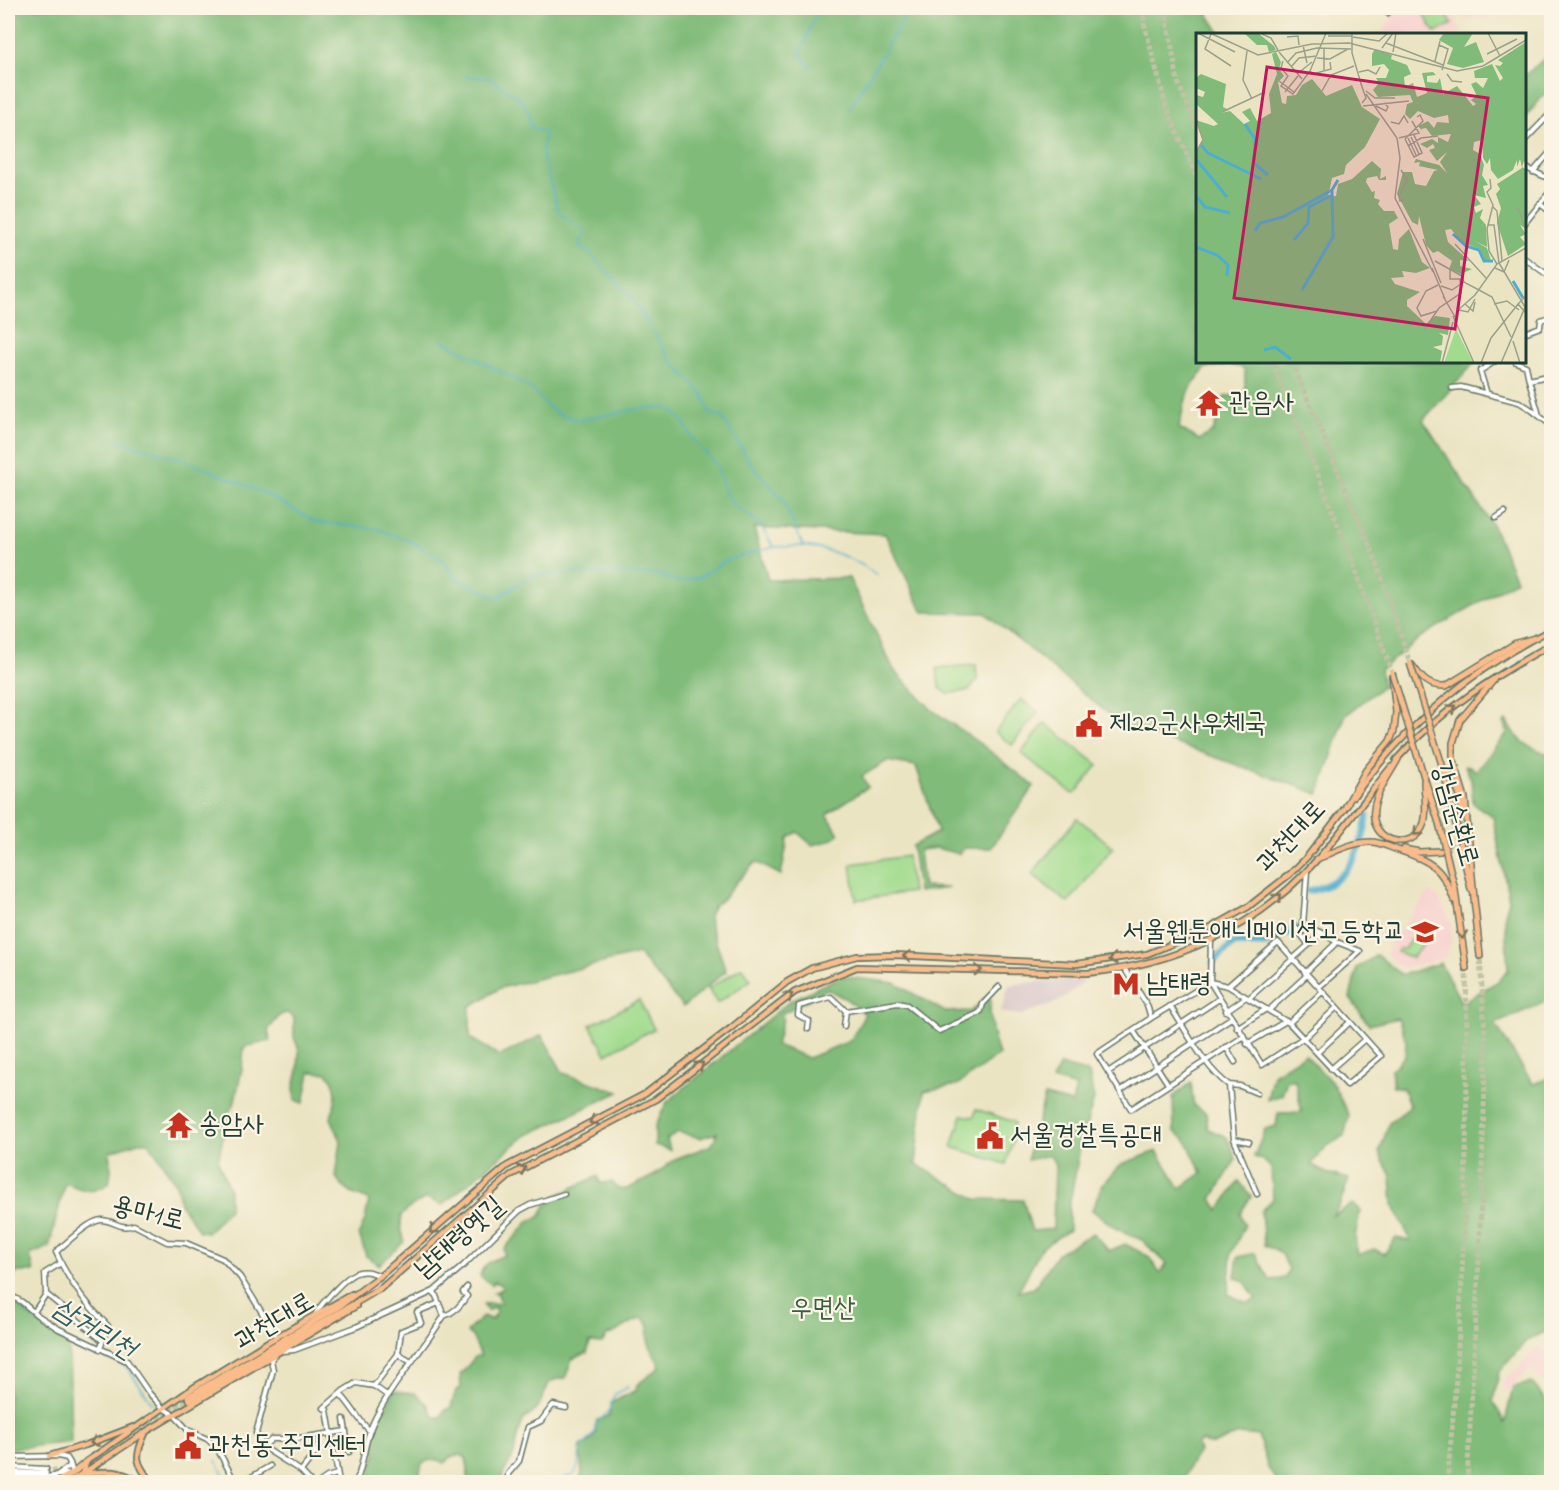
<svg xmlns="http://www.w3.org/2000/svg" width="1559" height="1490" font-family="'Indie Flower','Poor Story',sans-serif">
<rect width="100%" height="100%" fill="#fcf5e5"/>
<filter id="ink" filterUnits="userSpaceOnUse"><feTurbulence type="fractalNoise" baseFrequency=".0167" numOctaves="2"/><feDisplacementMap in="SourceGraphic" scale="12" xChannelSelector="R" yChannelSelector="G"/><feConvolveMatrix kernelMatrix="1 2 1 2 8 2 1 2 1" color-interpolation-filters="sRGB"/></filter>
<filter id="wash" filterUnits="userSpaceOnUse"><feTurbulence type="fractalNoise" baseFrequency=".008" numOctaves="4" result="noise"/><feDisplacementMap in="SourceGraphic" scale="24" xChannelSelector="R" yChannelSelector="G"/><feGaussianBlur stdDeviation="1.35" result="paint"/><feColorMatrix in="noise" values="0 0 0 0 0 0 0 0 0 0 0 0 0 0 0 0 0 1.4 0 .05"/><feComposite in="paint" operator="in"/></filter>
<g filter="url(#wash)">
<rect width="100%" height="100%" fill="#ebe4c3"/>
<path fill="#f7d0cd" d="M 1398,8 L 1451,8 L 1462,32 L 1459,34 L 1384,34 L 1383,32 Z
M 1458,8 L 1517,8 L 1498,17 L 1463,19 Z
M 1430,891 L 1438,898 L 1452,923 L 1451,941 L 1445,958 L 1402,969 L 1386,954 L 1392,941 Z
M 1536,1347 L 1541,1347 L 1551,1354 L 1551,1390 L 1531,1369 L 1522,1376 L 1510,1389 L 1505,1390 L 1502,1383 L 1518,1369 Z"/>
<path fill="#d2bec3" d="M 1081,977 L 1084,982 L 1058,1002 L 1021,1015 L 1001,1012 L 1009,985 Z"/>
<path fill="#a1db8e" stroke="#608c61" stroke-width="1.5" d="M 1430,8 L 1443,8 L 1452,24 L 1435,33 L 1422,11 Z
M 976,665 L 977,680 L 970,690 L 948,694 L 939,687 L 937,668 Z
M 1021,699 L 1038,712 L 1012,745 L 995,732 Z
M 1045,723 L 1098,765 L 1077,792 L 1073,794 L 1021,753 Z
M 1077,818 L 1113,847 L 1068,903 L 1032,874 Z
M 907,856 L 912,892 L 856,900 L 851,864 Z
M 1424,922 L 1434,930 L 1412,958 L 1397,952 L 1399,949 L 1404,949 Z
M 742,967 L 751,980 L 717,1003 L 708,989 Z
M 639,1000 L 654,1029 L 606,1054 L 590,1025 Z
M 976,1109 L 1014,1122 L 1013,1133 L 1015,1134 L 1006,1164 L 952,1147 L 962,1115 L 974,1117 Z"/>
<path fill="#80bb79" stroke="#507c56" stroke-width="1.5" fill-rule="evenodd" d="M 8,8 L 1204,8 L 1221,34 L 1198,34 L 1198,362 L 1475,362 L 1423,420 L 1493,526 L 1516,580 L 1424,635 L 1380,670 L 1383,686 L 1345,716 L 1319,794 L 1121,724 L 985,613 L 923,612 L 885,534 L 754,528 L 768,580 L 849,578 L 894,670 L 931,709 L 986,748 L 1034,786 L 991,848 L 964,848 L 959,854 L 936,848 L 919,850 L 923,887 L 949,888 L 918,892 L 912,846 L 938,832 L 916,766 L 887,761 L 862,776 L 868,787 L 827,814 L 839,834 L 829,841 L 812,845 L 797,832 L 788,838 L 781,875 L 756,862 L 731,888 L 724,898 L 713,907 L 709,916 L 710,925 L 726,971 L 683,1007 L 638,954 L 500,988 L 470,1007 L 470,1038 L 500,1056 L 542,1035 L 563,1073 L 619,1092 L 525,1136 L 442,1205 L 427,1198 L 413,1205 L 401,1216 L 401,1231 L 404,1242 L 379,1265 L 366,1256 L 359,1234 L 365,1220 L 369,1200 L 351,1193 L 342,1186 L 336,1177 L 341,1141 L 331,1118 C 336,1100 340,1087 327,1073 L 310,1072 L 304,1103 L 295,1100 L 294,1087 L 298,1070 L 299,1050 L 294,1037 L 294,1018 L 287,1013 L 280,1015 L 268,1030 L 270,1041 L 244,1047 L 242,1069 L 234,1105 L 228,1113 L 218,1160 L 229,1189 L 229,1209 L 208,1232 L 199,1231 L 180,1203 L 177,1186 L 160,1159 L 148,1142 L 138,1142 L 109,1152 L 111,1170 L 109,1183 C 92,1196 83,1190 65,1183 L 49,1247 L 30,1255 L 34,1272 L 17,1272 L 8,1290 ZM 1230,365 L 1241,367 L 1245,370 L 1245,394 L 1224,397 L 1213,432 L 1199,440 L 1179,428 C 1184,401 1187,389 1206,368 Z
M 1551,53 L 1551,86 L 1525,118 L 1525,75 Z
M 1506,721 C 1519,743 1529,747 1551,755 L 1552,931 L 1548,953 L 1551,958 L 1551,999 L 1495,1024 L 1533,1084 L 1551,1077 L 1551,1180 L 1547,1180 L 1545,1191 L 1551,1198 L 1551,1329 L 1526,1341 L 1499,1372 L 1493,1401 L 1505,1423 L 1513,1387 L 1532,1383 L 1551,1406 L 1551,1482 L 1278,1482 L 1268,1468 L 1258,1436 C 1250,1435 1240,1433 1233,1436 C 1220,1440 1214,1449 1201,1441 L 1196,1445 L 1199,1451 L 1189,1467 L 1183,1482 L 1110,1482 L 1102,1474 L 1096,1482 L 578,1482 L 582,1473 L 580,1451 L 581,1446 L 591,1441 L 596,1432 L 595,1428 L 597,1420 L 609,1416 L 611,1403 L 636,1390 L 637,1385 L 660,1367 C 655,1353 643,1341 649,1326 L 643,1318 C 629,1321 621,1333 607,1335 L 602,1343 L 590,1342 L 587,1353 L 572,1359 L 565,1379 L 557,1379 L 550,1382 C 541,1397 542,1410 524,1419 L 517,1437 L 514,1454 L 499,1482 L 467,1482 L 468,1469 L 466,1458 L 461,1455 L 448,1458 L 447,1462 L 444,1463 C 438,1457 429,1460 422,1463 L 418,1482 L 395,1482 L 394,1480 L 377,1480 L 370,1475 L 376,1453 L 368,1441 L 394,1391 L 415,1393 L 427,1404 L 434,1417 L 441,1417 L 443,1412 L 451,1407 L 456,1390 L 461,1388 L 460,1375 L 476,1356 L 481,1356 L 472,1336 L 467,1333 C 471,1325 478,1324 483,1316 L 492,1320 L 496,1313 L 495,1307 L 487,1311 L 483,1304 L 501,1303 L 498,1294 L 494,1293 L 502,1288 L 500,1284 L 494,1282 L 492,1285 L 480,1276 C 482,1263 495,1259 505,1255 L 504,1250 C 511,1239 522,1233 528,1221 L 540,1217 L 546,1205 L 553,1201 L 555,1196 L 598,1176 L 600,1183 L 612,1182 L 618,1189 L 627,1189 L 655,1175 L 675,1159 L 712,1145 L 717,1133 L 700,1138 L 678,1132 L 667,1139 L 670,1150 L 655,1145 L 655,1127 L 667,1102 L 790,1001 L 841,976 L 895,983 L 945,1012 L 972,1011 L 985,998 L 991,999 C 988,1018 993,1038 999,1055 L 957,1085 L 924,1091 L 916,1164 L 976,1199 L 1023,1200 L 1032,1231 L 1053,1229 L 1055,1165 L 1050,1155 L 1027,1160 L 1045,1096 L 1072,1103 L 1076,1087 L 1052,1080 L 1060,1065 L 1089,1073 L 1094,1099 L 1081,1142 L 1075,1175 L 1069,1206 L 1069,1230 L 1041,1248 L 1018,1292 L 1034,1288 L 1058,1253 L 1093,1233 L 1109,1251 L 1125,1244 L 1150,1257 L 1160,1273 L 1167,1264 L 1142,1240 L 1117,1229 L 1092,1210 L 1102,1185 L 1122,1164 L 1157,1151 L 1180,1188 L 1202,1173 L 1186,1140 L 1174,1131 L 1173,1097 L 1191,1083 L 1194,1106 L 1206,1113 L 1208,1129 L 1227,1137 L 1236,1159 L 1212,1199 L 1219,1210 L 1239,1181 L 1251,1196 L 1240,1214 L 1245,1225 L 1231,1254 L 1228,1294 L 1247,1303 L 1256,1299 L 1245,1282 L 1235,1277 L 1238,1257 L 1255,1253 L 1270,1280 L 1285,1278 L 1289,1269 L 1280,1253 L 1264,1245 L 1261,1211 L 1273,1199 L 1271,1168 L 1262,1159 L 1254,1157 L 1265,1129 L 1276,1126 L 1278,1113 L 1302,1112 L 1295,1080 L 1287,1080 L 1282,1095 L 1267,1100 L 1273,1074 L 1305,1054 L 1333,1084 L 1349,1116 L 1344,1136 L 1327,1146 L 1311,1164 L 1326,1173 L 1349,1179 L 1339,1206 L 1332,1216 L 1353,1204 L 1360,1211 L 1355,1237 L 1358,1255 L 1374,1249 L 1384,1254 L 1396,1238 L 1411,1241 L 1393,1204 L 1391,1176 L 1379,1153 L 1389,1123 L 1410,1107 L 1403,1088 L 1393,1086 L 1391,1070 L 1405,1056 L 1406,1040 L 1398,1018 L 1369,1025 L 1350,998 L 1357,968 L 1377,955 L 1402,975 L 1440,963 L 1462,1003 L 1500,980 L 1508,970 L 1505,915 L 1509,900 L 1493,817 L 1473,803 L 1471,779 L 1465,766 L 1470,766 L 1476,771 L 1507,733 L 1506,726 L 1503,724 ZM 827,989 L 846,999 L 865,1014 L 850,1041 L 808,1058 L 776,1045 L 783,1018 L 781,1014 Z
M 8,1297 L 14,1299 L 28,1315 L 69,1346 L 71,1442 L 8,1449 Z"/>
<g fill="none" stroke-linecap="round" stroke-linejoin="round">
<path stroke="#4faecd" stroke-width="1.5" d="M 811,68 L 800,54 L 818,8
M 465,77 L 488,77 L 521,100 L 529,113 L 530,126 L 544,133 L 542,155 L 559,212 L 584,231 L 579,247 L 588,252 L 630,295 L 673,363 L 703,394 L 710,413 L 723,418 L 752,465 L 783,500 L 803,546 C 831,549 854,558 877,575
M 848,111 L 910,8
M 442,340 L 529,387 L 549,408 L 563,416 L 580,420 L 642,408 L 669,408 L 681,419 L 692,438 L 717,466 L 724,490 L 733,504 L 759,523 L 774,547
M 116,440 L 185,460 L 264,493 L 316,522 L 378,529 L 410,541 L 441,559 L 456,578 L 497,598 L 533,575 L 585,573 L 657,574 L 679,582 L 700,577 L 727,560 L 774,547 L 803,546
M 16,1300 L 28,1313 L 73,1345 L 126,1366 L 153,1404
M 216,1460 L 227,1482
M 561,1482 L 566,1477 L 574,1475 L 578,1466 L 580,1450 L 594,1434 L 596,1423 L 608,1413 L 615,1394 L 628,1387"/>
<path stroke="#4faecd" stroke-width="7" d="M 1309,891 C 1348,883 1362,852 1367,816
M 1213,962 L 1234,943 L 1265,944 L 1296,929"/>
</g>
</g>
<g filter="url(#ink)">
<g fill="none" stroke-linecap="round" stroke-linejoin="round">
<path stroke="#c2c3a6" stroke-width="4" stroke-dasharray="4 2" stroke-linecap="butt" d="M 46,1469 L 74,1472
M 68,1475 L 116,1482
M 93,1475 L 121,1481"/>
<path stroke="#c2c3a6" stroke-width="5" stroke-dasharray="5 2.5" stroke-linecap="butt" d="M 1143,8 L 1144,23 L 1166,106 L 1198,180
M 1165,8 L 1178,82 L 1198,132
M 1272,362 L 1351,557 L 1392,673
M 1292,362 L 1378,566 L 1410,663
M 1442,850 C 1458,842 1462,826 1462,809
M 119,1442 L 188,1397
M 63,1482 L 190,1400
M 1447,1482 C 1464,1312 1469,1140 1466,968
M 1467,1482 L 1479,1260 L 1486,1050 L 1480,956"/>
<defs>
<path id="minor" d="M 1384,8 L 1388,13
M 1524,141 L 1552,112
M 1524,167 L 1552,180
M 1533,172 L 1552,150
M 1540,204 L 1552,213
M 1524,224 L 1552,189
M 1524,258 L 1552,278
M 1524,333 L 1540,327 L 1541,320 L 1552,316
M 1516,362 L 1526,366 L 1529,380
M 1452,388 L 1461,387 L 1519,402 L 1529,408 L 1552,426
M 1487,394 L 1480,371 L 1494,362
M 1539,415 L 1529,380 L 1552,375
M 1496,518 L 1505,512
M 1307,871 L 1303,925 L 1322,933 L 1337,942 L 1360,951 L 1319,987
M 1296,928 L 1309,945
M 1211,940 L 1210,982 L 1262,1065 L 1303,1038
M 1124,968 L 1147,1005 L 1151,1018
M 1305,973 L 1337,942
M 1210,982 L 1228,986 L 1289,1023 L 1347,1085 L 1381,1056 L 1278,942 L 1228,986
M 1210,982 L 1151,1018 L 1097,1054 L 1131,1109 L 1243,1037
M 1249,998 L 1322,933
M 1170,1006 C 1186,1030 1205,1069 1229,1085 L 1234,1139 L 1257,1194
M 1269,1010 L 1307,975
M 1226,1011 L 1246,997
M 1289,1023 L 1322,992
M 844,1026 L 846,1011
M 1237,1028 L 1266,1009
M 808,1029 L 809,1021 L 798,1015 L 799,1006 L 831,997 L 846,1011 L 898,1003 L 907,1005 L 939,1031 L 977,1014 L 981,1011 L 983,1004 L 999,987
M 1133,1030 L 1168,1084
M 1304,1038 L 1336,1008
M 1247,1044 L 1286,1021
M 1226,1047 L 1235,1062
M 1317,1053 L 1350,1022
M 1331,1069 L 1365,1039
M 1108,1072 L 1219,999
M 1229,1085 L 1240,1086 L 1257,1093
M 1120,1091 L 1231,1018
M 1234,1139 L 1249,1142
M 8,1294 L 22,1302 L 37,1315 L 59,1329 L 127,1361 L 149,1393 L 163,1408 L 174,1415 L 188,1430 L 207,1439 L 217,1448 L 235,1482
M 46,1294 L 102,1340
M 34,1312 L 46,1294 L 45,1273 L 61,1263
M 315,1315 C 319,1306 325,1301 332,1293 C 347,1278 357,1264 380,1276
M 444,1316 C 455,1312 460,1306 467,1296 L 463,1292 L 467,1287
M 100,1349 L 108,1326 C 86,1304 68,1281 56,1252 C 65,1244 91,1219 102,1220 C 116,1221 119,1230 134,1225 L 167,1242 L 186,1243 L 223,1259 L 240,1277 L 277,1337
M 282,1351 L 294,1350 L 356,1327 L 434,1291 L 463,1266 L 519,1211 L 530,1205 L 564,1194
M 273,1357 L 271,1360 L 273,1370 L 256,1433 L 263,1447 L 301,1471 L 311,1482
M 411,1362 L 398,1354 L 401,1331 L 421,1323 L 417,1312 L 439,1303
M 374,1386 L 398,1354
M 340,1394 C 352,1406 358,1420 370,1431
M 344,1419 L 349,1452
M 263,1447 L 272,1439 L 293,1439 L 346,1431
M 8,1457 L 58,1456 L 67,1458 L 70,1463 L 69,1467 L 55,1476
M 8,1467 L 46,1469
M 301,1471 L 315,1453 L 312,1436
M 8,1472 L 46,1473
M 8,1476 L 46,1477 L 73,1473 L 70,1463
M 243,1482 L 270,1466
M 280,1482 L 283,1482
M 320,1482 L 327,1477 L 337,1474
M 339,1482 L 327,1410 L 324,1408 L 343,1391 L 356,1383 L 374,1386 L 388,1396
M 356,1482 C 364,1464 364,1443 372,1425 C 390,1385 421,1353 444,1316 L 434,1291
M 508,1482 L 508,1474 L 519,1461 L 528,1427 L 541,1421 L 553,1405 L 566,1408"/>
<path id="major" d="M 1396,760 C 1439,711 1496,675 1552,644
M 1353,797 C 1407,724 1470,670 1552,629
M 379,1277 L 507,1166 L 645,1094 L 731,1028 L 787,982 L 812,968 L 857,956 L 895,955 L 1076,964 L 1147,954 L 1209,929 L 1248,907 L 1290,874 L 1307,857 L 1348,804
M 380,1289 L 511,1175 L 656,1099 L 795,992 L 857,967 L 1087,973 C 1173,965 1255,929 1313,864 C 1341,833 1365,799 1391,767
M 145,1434 C 134,1458 136,1462 151,1482
M 49,1456 L 86,1445 L 133,1427
M 82,1474 L 87,1461 L 193,1388 L 271,1340 L 352,1294
M 82,1474 L 147,1431 L 356,1306
M 82,1474 L 96,1482
M 86,1474 C 110,1470 119,1470 141,1482
M 121,1481 L 126,1482
M 109,1482 L 112,1476 L 119,1473"/>
<path id="highway" d="M 1412,665 C 1422,679 1428,687 1446,686 L 1516,643 L 1535,638
M 1398,759 C 1390,774 1376,792 1374,809 C 1369,843 1414,854 1424,823 C 1428,810 1424,795 1424,781
M 1443,768 L 1471,889
M 1444,769 C 1456,780 1460,793 1462,809
M 1424,777 L 1439,823 L 1455,890 L 1466,968
M 1346,806 L 1366,770 L 1390,741 L 1394,731 L 1396,712 L 1392,677
M 1404,849 L 1419,852 L 1440,851
M 1317,859 C 1334,852 1352,842 1371,842 C 1380,842 1389,847 1398,850 C 1429,860 1443,867 1454,900
M 1475,907 L 1480,956
M 1475,909 L 1465,798 L 1453,758 L 1453,743 L 1460,720 L 1493,681
M 188,1397 L 341,1305 L 380,1276
M 190,1400 L 381,1288
M 57,1482 L 73,1473 L 87,1461
M 69,1482 L 82,1474"/>
</defs>
<use href="#minor" stroke="#676" stroke-width="7"/>
<use href="#major" stroke="#676" stroke-width="8"/>
<use href="#highway" stroke="#676" stroke-width="8"/>
<use href="#minor" stroke="#fff" stroke-width="4"/>
<use href="#major" stroke="#fabc8b" stroke-width="4.5"/>
<use href="#highway" stroke="#fabc8b" stroke-width="5"/>
<defs>
<path id="highway-bridge" d="M 1410,663 L 1443,768
M 1392,673 L 1424,777"/>
</defs>
<use href="#highway-bridge" stroke="#676" stroke-width="8" stroke-linecap="butt"/>
<use href="#highway-bridge" stroke="#fabc8b" stroke-width="5"/>
</g>
<defs><path id="oneway-chevron" d="M-2-3.5L2.5 0L-2 3.5" fill="none" stroke-width="1.6" stroke-linecap="round" stroke-linejoin="round" transform="scale(1.5)"/></defs>
<g stroke="#82765b">
<use href="#oneway-chevron" transform="translate(1452 708) rotate(-36)"/>
<use href="#oneway-chevron" transform="translate(1417 832) rotate(134)"/>
<use href="#oneway-chevron" transform="translate(1278 897) rotate(-42)"/>
<use href="#oneway-chevron" transform="translate(1462 935) rotate(82)"/>
<use href="#oneway-chevron" transform="translate(907 956) rotate(-177)"/>
<use href="#oneway-chevron" transform="translate(1113 959) rotate(171)"/>
<use href="#oneway-chevron" transform="translate(978 970) rotate(2)"/>
<use href="#oneway-chevron" transform="translate(789 996) rotate(-35)"/>
<use href="#oneway-chevron" transform="translate(700 1065) rotate(-38)"/>
<use href="#oneway-chevron" transform="translate(593 1121) rotate(152)"/>
<use href="#oneway-chevron" transform="translate(522 1169) rotate(-27)"/>
<use href="#oneway-chevron" transform="translate(433 1230) rotate(139)"/>
<use href="#oneway-chevron" transform="translate(94 1442) rotate(158)"/>
</g>
</g>
<defs>
<symbol id="temple-bare" viewBox="-9 -9 18 18"><path d="M0-6L5-2H3V0L6.5 2.5H4V6H1.5V3h-3V6H-4V2.5H-6.5L-3 0V-2H-5Z" fill="#c8321e" stroke="#fcf5e5" stroke-width="2.5" paint-order="stroke"/></symbol>
<symbol id="civic-bare" viewBox="-9 -9 18 18"><path d="M-.6-6.5H3V-4.5H.6V-3L4-1V1h2V6H-6V1h2V-1L-.6-3ZM-1.2 2.5V6h2.4V2.5Z" fill="#c8321e" stroke="#fcf5e5" stroke-width="2.5" paint-order="stroke"/></symbol>
<symbol id="school-bare" viewBox="-9 -9 18 18"><path d="M0-5L7-2L0 1L-7-2ZM-4 1L0 2.5L4 1V4Q0 6-4 4Z" fill="#c8321e" stroke="#fcf5e5" stroke-width="2.5" paint-order="stroke"/></symbol>
<symbol id="metro-bare" viewBox="-9 -9 18 18"><path d="M-5.5 5V-5H-3L0 0L3-5H5.5V5H3V-.5L0 4L-3-.5V5Z" fill="#c8321e" stroke="#fcf5e5" stroke-width="2.5" paint-order="stroke"/></symbol>
</defs>
<g fill-rule="evenodd">
<use href="#temple-bare" x="1190" y="384" width="38" height="38"/>
<use href="#civic-bare" x="1070" y="705" width="38" height="38"/>
<use href="#school-bare" x="1406" y="913" width="38" height="38"/>
<use href="#metro-bare" x="1107" y="965" width="38" height="38"/>
<use href="#temple-bare" x="160" y="1106" width="38" height="38"/>
<use href="#civic-bare" x="971" y="1117" width="38" height="38"/>
<use href="#civic-bare" x="169" y="1427" width="38" height="38"/>
</g>
<g text-anchor="middle" dominant-baseline="central" stroke-width="4.5" stroke-linejoin="round" paint-order="stroke">
<g font-size="27" fill="#1f3d34" stroke="#fcf5e5" text-anchor="start">
<text x="1229" y="403">관음사</text>
<text x="1109" y="724">제22군사우체국</text>
<text x="1405" y="932" text-anchor="end">서울웹툰애니메이션고등학교</text>
<text x="1146" y="984">남태령</text>
<text x="199" y="1125">송암사</text>
<text x="1010" y="1136">서울경찰특공대</text>
<text x="208" y="1446">과천동 주민센터</text>
</g>
<g font-size="27" fill="#1f3d34" stroke="#fcf5e5">
<text transform="translate(1454 814) rotate(74)">강남순환로</text>
<text transform="translate(1292 837) rotate(-47)">과천대로</text>
<text transform="translate(148 1214) rotate(14)">용마1로</text>
<text transform="translate(460 1238) rotate(-41)">남태령옛길</text>
<text transform="translate(275 1322) rotate(-31)">과천대로</text>
</g>
<g font-size="27" fill="#395d46" stroke="#fcf5e5">
<text x="823" y="1309">우면산</text>
</g>
<g font-size="28" font-style="italic" fill="#2d5f62" stroke="#fcf5e5">
<text transform="translate(94 1330) rotate(32)">삼거리천</text>
</g>
</g>
<g transform="translate(1196 33)">
<rect width="330" height="330" fill="#ebe4c3"/>
<path d="M 260,296 L 277,330 L 248,330 Z" fill="#a1db8e"/>
<path d="M 62,0 L 78,13 L 80,17 L 73,19 L 71,12 L 61,12 L 49,1 ZM 248,0 L 277,0 L 268,14 L 280,9 L 288,29 L 267,35 L 251,31 L 257,15 L 243,7 ZM 330,9 L 330,134 L 328,128 L 326,134 L 330,136 L 330,196 L 324,192 L 330,201 L 324,204 L 330,211 L 312,223 L 301,190 L 305,175 L 300,161 L 304,156 L 301,151 L 326,135 L 324,126 L 321,134 L 321,127 L 317,137 L 302,146 L 295,137 L 294,125 L 291,131 L 287,125 L 286,107 L 278,109 L 277,117 L 284,121 L 288,132 L 286,142 L 292,152 L 287,153 L 290,165 L 278,162 L 285,171 L 278,174 L 280,180 L 287,176 L 284,185 L 290,192 L 291,214 L 279,208 L 291,215 L 295,228 L 288,228 L 284,216 L 265,209 L 255,196 L 249,197 L 252,209 L 273,228 L 264,227 L 264,233 L 276,236 L 265,241 L 253,236 L 256,228 L 242,218 L 237,220 L 230,212 L 223,183 L 222,192 L 216,189 L 201,161 L 207,139 L 216,139 L 219,151 L 230,153 L 238,138 L 242,137 L 223,133 L 224,129 L 218,130 L 220,126 L 243,132 L 251,140 L 244,129 L 251,119 L 241,128 L 233,117 L 239,115 L 237,111 L 231,115 L 224,111 L 236,106 L 242,110 L 242,104 L 252,109 L 255,101 L 236,103 L 230,95 L 225,96 L 228,100 L 222,93 L 232,88 L 238,95 L 241,89 L 253,90 L 252,82 L 238,85 L 222,78 L 214,86 L 209,81 L 211,71 L 217,69 L 214,62 L 182,64 L 177,57 L 183,50 L 180,45 L 190,45 L 193,37 L 188,31 L 176,33 L 176,21 L 179,16 L 196,22 L 195,26 L 211,32 L 215,41 L 208,44 L 209,54 L 217,50 L 221,64 L 231,60 L 226,40 L 237,39 L 240,42 L 231,43 L 231,49 L 241,50 L 244,45 L 247,61 L 261,53 L 277,73 L 280,71 L 275,67 L 281,63 L 275,51 L 280,49 L 287,55 L 292,45 L 279,45 L 278,38 L 296,31 L 304,48 L 307,45 L 299,32 L 304,33 L 307,30 L 302,27 ZM 80,19 L 85,29 L 83,36 L 88,43 L 82,49 L 86,70 L 90,71 L 91,63 L 100,62 L 106,52 L 116,46 L 130,63 L 156,52 L 166,74 L 184,86 L 169,114 L 150,132 L 148,141 L 136,145 L 132,164 L 140,163 L 142,151 L 156,146 L 176,128 L 185,136 L 184,146 L 190,143 L 190,147 L 183,147 L 181,143 L 171,145 L 170,149 L 176,159 L 179,158 L 178,165 L 184,167 L 182,171 L 188,178 L 198,178 L 202,185 L 193,191 L 197,216 L 202,217 L 203,206 L 213,196 L 226,229 L 234,235 L 220,240 L 206,238 L 208,244 L 195,245 L 199,251 L 224,259 L 211,267 L 211,273 L 230,291 L 239,283 L 254,285 L 252,302 L 243,300 L 247,303 L 246,312 L 237,314 L 246,318 L 244,330 L 0,330 L 0,119 L 7,106 L 0,87 L 18,93 L 22,91 L 0,71 L 0,62 L 7,64 L 9,59 L 0,55 L 0,45 L 5,41 L 30,51 L 27,74 L 33,77 L 25,80 L 34,78 L 48,91 L 54,88 L 46,79 L 54,75 L 61,88 L 75,80 L 73,61 L 81,41 L 76,21 Z" fill="#80bb79"/>
<path fill="none" stroke="#4faecd" stroke-width="3" d="M 49,91 L 59,106 L 58,130 L 72,142M 5,112 L 12,120 L 65,146M 0,126 L 31,164M 0,163 L 9,174 L 34,180M 59,198 L 64,190 L 87,184 L 136,157 L 142,147M 257,201 L 270,213 L 283,217 L 288,228 L 297,228M 98,207 L 112,190 L 113,174 L 136,162M 0,214 L 21,222 L 32,232 L 31,243M 317,248 L 327,265M 106,257 L 137,204 L 136,157M 68,317 L 79,314 L 95,326"/>
<path fill="none" stroke="#99a18a" stroke-width="1.5" d="M 2,0 L 39,19M 14,0 L 62,22 L 116,11 L 153,10 L 261,38 L 287,33 L 330,7M 156,0 L 156,20 L 166,54M 292,0 L 304,23M 15,1 L 9,16 L 35,33M 66,1 L 75,5 L 82,17M 132,3 L 156,3M 91,4 L 102,3 L 103,12M 157,4 L 183,8 L 192,0M 190,10 L 247,32M 107,12 L 111,30M 243,12 L 252,16 L 246,37M 186,15 L 197,0M 128,16 L 128,37M 51,18 L 47,47 L 56,66M 83,19 L 106,46M 197,19 L 200,0M 291,21 L 321,6M 121,25 L 134,26 L 152,16M 87,28 L 85,35 L 92,43 L 85,53 L 97,61 L 114,38 L 130,0M 239,28 L 244,8M 91,30 L 100,20 L 121,15 L 155,16M 95,34 L 103,25 L 121,23M 114,38 L 117,41 L 135,36 L 134,29M 163,39 L 172,37 L 180,41 L 184,34M 101,41 L 116,29M 251,41 L 256,48 L 266,49M 83,48 L 98,59M 165,51 L 170,65 L 166,70M 126,58 L 135,42 L 158,33M 170,58 L 179,65 L 199,65M 89,59 L 102,43M 170,61 L 201,105 L 204,125 L 199,165 L 237,239M 167,73 L 213,68M 180,73 L 190,78 L 192,74 L 188,70M 26,79 L 69,59M 0,87 L 7,107 L 0,119M 195,89 L 203,91 L 208,83 L 212,90M 218,102 L 226,120 L 220,123M 215,104 L 223,121M 203,105 L 223,100 L 216,88M 212,105 L 220,122M 209,106 L 227,88 L 224,82 L 221,84M 209,106 L 218,124 L 220,123M 212,113 L 225,105 L 242,103M 205,137 L 211,147 L 203,163 L 204,168 L 208,167M 294,146 L 295,155 L 291,159 L 297,172 L 291,196 L 293,218 L 301,231M 297,174 L 301,178 L 306,228M 322,175 L 330,197M 292,192 L 298,192 L 303,230 L 329,274M 227,206 L 245,250M 259,211 L 290,245M 239,228 L 266,243 L 268,249M 236,235 L 249,266M 299,235 L 308,239 L 313,227M 254,237 L 254,246 L 265,246M 245,253 L 256,257 L 268,249 L 283,257M 283,257 L 296,264 L 315,304M 247,263 L 259,284M 269,271 L 277,278 L 279,269M 298,271 L 311,268 L 323,277M 263,277 L 272,279 L 279,266M 241,278 L 225,283 L 221,275 L 230,258 L 242,252M 261,278 L 279,262 L 301,231 L 330,215M 329,279 L 322,271 L 330,263M 257,283 L 278,330M 228,297 L 243,275 L 265,260 L 264,246M 317,308 L 324,330M 246,330 L 257,289M 285,330 L 295,305 L 323,270M 305,330 L 330,272"/>
<path fill="#c2185b" fill-opacity="0.15" stroke="#c2185b" stroke-width="3" d="M 71,34 L 292,65 L 259,296 L 38,265 Z"/>
<rect width="330" height="330" fill="none" stroke="#1f3d34" stroke-width="3"/>
</g>
<rect width="1559" height="1490" fill="none" stroke="#fcf5e5" stroke-width="30"/>
</svg>
